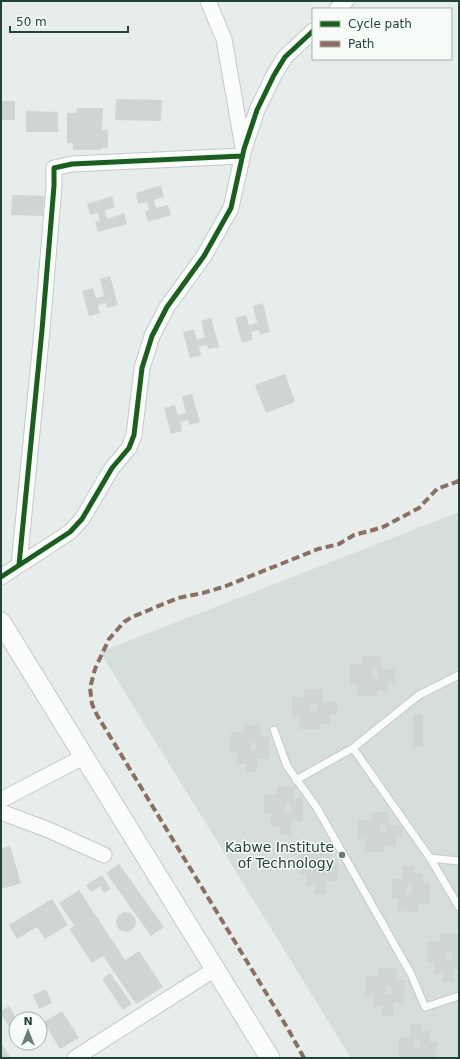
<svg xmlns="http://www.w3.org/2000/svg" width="460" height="1059" font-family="'DejaVu Sans',sans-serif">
<rect width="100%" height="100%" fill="#e7edea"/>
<path fill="#d5deda" d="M 459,512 L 459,1058 L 351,1058 L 100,652 Z"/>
<path fill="#cfd5d3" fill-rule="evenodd" d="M 116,99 L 162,100 L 161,121 L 115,120 Z
M 1,101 L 15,101 L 15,120 L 1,120 Z
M 77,108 L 103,108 L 102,130 L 108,130 L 108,148 L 101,148 L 101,150 L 73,150 L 73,143 L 67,143 L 67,113 L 76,113 Z
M 26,111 L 58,112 L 58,132 L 26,132 Z
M 161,185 L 164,197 L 154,200 L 156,208 L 168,205 L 171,215 L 148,222 L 145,211 L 149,210 L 147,202 L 138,204 L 136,193 Z
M 12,195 L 44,196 L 43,216 L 11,215 Z
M 112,196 L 115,207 L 105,211 L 107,219 L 124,213 L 127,224 L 98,232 L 95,222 L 100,221 L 98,213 L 90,215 L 87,204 Z
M 110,276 L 118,305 L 107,308 L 106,303 L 98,305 L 100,313 L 89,316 L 82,291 L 93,288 L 96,298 L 104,296 L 100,279 Z
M 263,303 L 270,332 L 260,335 L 259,330 L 251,332 L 253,340 L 242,343 L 235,318 L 246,315 L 249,325 L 257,323 L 253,306 Z
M 211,318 L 219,347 L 208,349 L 207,345 L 199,347 L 201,355 L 190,358 L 183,332 L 194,329 L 197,340 L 205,337 L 201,321 Z
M 285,374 L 295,402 L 266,413 L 255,385 Z
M 192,394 L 200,422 L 189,425 L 188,420 L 180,422 L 182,431 L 171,434 L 164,408 L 175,405 L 178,415 L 186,413 L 182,396 Z
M 362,656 L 381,656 L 381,669 L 395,669 L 395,682 L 388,682 L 388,691 L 377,691 L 377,696 L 357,696 L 357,684 L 350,684 L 350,664 L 362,664 ZM 372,670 L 377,670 L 377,677 L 372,677 Z
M 305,689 L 323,689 L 323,702 L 337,702 L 337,715 L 330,715 L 330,724 L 319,724 L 319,729 L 299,729 L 299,717 L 292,717 L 292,697 L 304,697 ZM 311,704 L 317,704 L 317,711 L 311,711 Z
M 413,714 L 423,714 L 423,747 L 413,747 Z
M 243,725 L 261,725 L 261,737 L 269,737 L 269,759 L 257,759 L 257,772 L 246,772 L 246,764 L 237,764 L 237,752 L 230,752 L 231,732 L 243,732 ZM 251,743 L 256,743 L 256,750 L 251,750 Z
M 277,786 L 295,786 L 295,798 L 303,798 L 303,821 L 291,821 L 291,834 L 280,834 L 280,826 L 271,826 L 271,814 L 264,814 L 264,794 L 277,794 ZM 285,803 L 291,803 L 291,810 L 285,810 Z
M 371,812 L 389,812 L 389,825 L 403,825 L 403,838 L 396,838 L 396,847 L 385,846 L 385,852 L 365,852 L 365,839 L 358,839 L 358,820 L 371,820 ZM 380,825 L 385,825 L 385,832 L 380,832 Z
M 10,846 L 21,883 L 1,889 L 1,849 Z
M 311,847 L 330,847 L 330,859 L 337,859 L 337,881 L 326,881 L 326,895 L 315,894 L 315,886 L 306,886 L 306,874 L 299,874 L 299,854 L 311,854 ZM 319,864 L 324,864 L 324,871 L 319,871 Z
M 119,864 L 164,927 L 151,936 L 106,873 Z
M 403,866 L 414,866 L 414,873 L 423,873 L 423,883 L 430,884 L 430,904 L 418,904 L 418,912 L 398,911 L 398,899 L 392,899 L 392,879 L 403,879 ZM 407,886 L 412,886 L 412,893 L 407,893 Z
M 102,875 L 111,889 L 104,893 L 100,886 L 91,892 L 86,885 Z
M 79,890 L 125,960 L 139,951 L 163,987 L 136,1004 L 103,956 L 92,963 L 70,930 L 74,925 L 59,903 Z
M 52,899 L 68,925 L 45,939 L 37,927 L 17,939 L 9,925 Z
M116 922a10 10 0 1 1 20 0a10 10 0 1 1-20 0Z
M 440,934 L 458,934 L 459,969 L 454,969 L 454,982 L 443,982 L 443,974 L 434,974 L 434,962 L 427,962 L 427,942 L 439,942 ZM 446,952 L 452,952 L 452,959 L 446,959 Z
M 378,968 L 397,968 L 397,980 L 405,980 L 404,1003 L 393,1003 L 393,1016 L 382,1016 L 382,1007 L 373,1007 L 373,995 L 366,995 L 366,975 L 378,976 ZM 386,986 L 392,986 L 392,993 L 386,993 Z
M 110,973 L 132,1004 L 123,1010 L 102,979 Z
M 46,989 L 52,1003 L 39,1009 L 33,995 Z
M 9,1006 L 17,1019 L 9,1026 L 1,1014 L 1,1011 Z
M 62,1011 L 79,1038 L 60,1049 L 44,1022 Z
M 410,1024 L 421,1024 L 421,1031 L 430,1031 L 430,1042 L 437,1042 L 436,1058 L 399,1058 L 399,1037 L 410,1037 ZM 414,1041 L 420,1041 L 420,1048 L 414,1048 Z
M 3,1046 L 11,1058 L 1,1058 L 1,1048 Z"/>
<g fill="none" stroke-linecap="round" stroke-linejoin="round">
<defs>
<path id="service" d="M 274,730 L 287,766 L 317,808 L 411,974 L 425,1007 L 459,996
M 353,748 L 430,858 L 459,861
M 296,780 L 353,748 L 419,695 L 459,675
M 430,858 L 459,907"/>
<path id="minor" d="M 208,1 L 224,39 L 243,148
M 337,9 L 346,1
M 19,565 L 42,330 L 54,186 L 54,168 L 72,164 L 242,156
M 1,577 L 70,532 L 82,519 L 112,468 L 129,448 L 134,435 L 142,368 L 152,336 L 167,307 L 204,256 L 231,208 L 244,149 L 257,110 L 274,75 L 285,57 L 313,31
M 1,800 L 85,756
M 1,812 L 49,830 L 104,855
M 75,1058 L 215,969"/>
<path id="tertiary" d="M 1,622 L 270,1058"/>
</defs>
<use href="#service" stroke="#c4cac7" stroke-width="9"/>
<use href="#minor" stroke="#c4cac7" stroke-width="17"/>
<use href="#tertiary" stroke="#c4cac7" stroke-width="21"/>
<use href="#service" stroke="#fbfcfc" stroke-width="7"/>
<use href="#minor" stroke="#fbfcfc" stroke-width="15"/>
<use href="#tertiary" stroke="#fbfcfc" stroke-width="19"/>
<path stroke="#8d6e63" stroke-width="4" stroke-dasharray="8 4" stroke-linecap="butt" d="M 304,1058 L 288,1029 L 97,715 L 92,704 L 90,688 L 95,669 L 109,639 L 124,622 L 132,617 L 178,598 L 203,593 L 226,586 L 318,549 L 339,544 L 354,535 L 373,530 L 383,527 L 419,508 L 437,489 L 459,481"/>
<defs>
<path id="cycleway" d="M 19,565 L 42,330 L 54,186 L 54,168 L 72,164 L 242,156
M 1,577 L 70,532 L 82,519 L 112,468 L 129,448 L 134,435 L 142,368 L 152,336 L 167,307 L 204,256 L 231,208 L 244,149 L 257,110 L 274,75 L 285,57 L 313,31"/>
</defs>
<use href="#cycleway" stroke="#f6fbf8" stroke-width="8"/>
<use href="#cycleway" stroke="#1b5e20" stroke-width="5"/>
</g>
<circle fill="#677e78" stroke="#f6fbf8" stroke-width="1.5" cx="342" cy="855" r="4"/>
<g text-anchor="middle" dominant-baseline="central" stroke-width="3" stroke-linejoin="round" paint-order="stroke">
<g font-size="14" fill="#22423a" stroke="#f6fbf8" text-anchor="end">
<text x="334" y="847">Kabwe Institute<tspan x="334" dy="16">of Technology</tspan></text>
</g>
</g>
<rect width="460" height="1059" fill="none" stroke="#22423a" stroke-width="4"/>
<rect x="312" y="8" width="140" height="52" fill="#f6fbf8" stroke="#a1b1ac"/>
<rect x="320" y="21" width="20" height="6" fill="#1b5e20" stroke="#a1b1ac"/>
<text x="348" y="28" font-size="12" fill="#22423a">Cycle path</text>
<rect x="320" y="41" width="20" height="6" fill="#8d6e63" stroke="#a1b1ac"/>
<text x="348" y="48" font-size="12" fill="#22423a">Path</text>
<g transform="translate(28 1031)"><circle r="19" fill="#f6fbf8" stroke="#a1b1ac"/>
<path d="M0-3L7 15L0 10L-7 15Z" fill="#677e78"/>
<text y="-6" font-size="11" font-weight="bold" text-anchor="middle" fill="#22423a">N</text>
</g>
<path d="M10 26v6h118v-6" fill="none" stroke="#22423a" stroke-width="2"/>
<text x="16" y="26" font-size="12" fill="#22423a" stroke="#f6fbf8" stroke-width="3" paint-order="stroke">50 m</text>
</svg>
